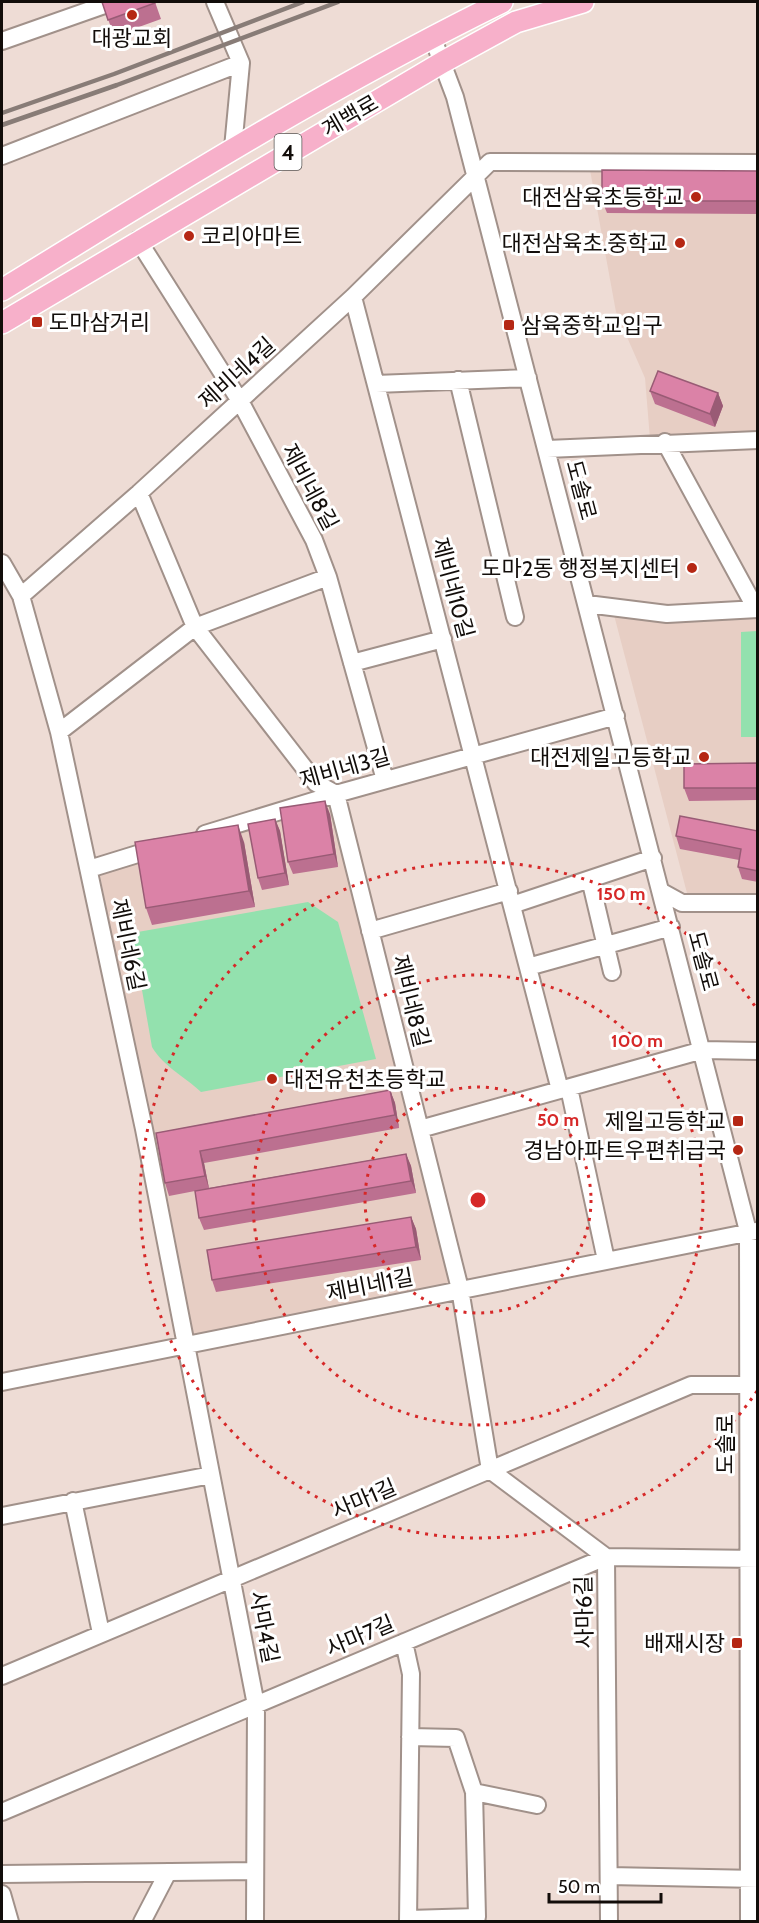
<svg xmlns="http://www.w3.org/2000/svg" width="759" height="1923" font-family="Cabin,'Noto Sans KR',sans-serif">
<rect width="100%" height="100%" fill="#eedcd5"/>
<path fill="#e7cec4" d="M 590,170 L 757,175 L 757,434 L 650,439 L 645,378 L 616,312 Z
M 757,607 L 757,895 L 687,893 L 614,615 Z
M 337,800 L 460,1289 L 185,1345 L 99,869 Z"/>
<path fill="#93e1ae" d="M 757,631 L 757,737 L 741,737 L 741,632 Z
M 308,902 L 338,922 L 376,1059 L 201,1092 C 184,1076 164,1067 152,1047 L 132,933 Z"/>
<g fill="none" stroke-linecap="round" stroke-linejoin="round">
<defs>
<path id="minor" d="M 215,2 L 241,63 L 233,148
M 432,36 L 455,97 L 748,1231 L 749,1922
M 2,41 L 113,2
M 2,156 L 241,63
M 138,240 L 240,401 L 314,540 L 328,577 L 385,780
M 353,297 L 560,1090
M 458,380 L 515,617
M 376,384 L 528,378
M 665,442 L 756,609
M 547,449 L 758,440
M 139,493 L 195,627 L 316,783 L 336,794 L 460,1289 L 490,1470 L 606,1557 L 609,1922
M 2,563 L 21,596 L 59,732 L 144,1129 L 256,1705 L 255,1922
M 21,596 L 139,493 L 353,297 L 490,162 L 758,163
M 587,604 L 667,614 L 758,609
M 352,663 L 443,639
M 59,732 L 195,627 L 328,577
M 205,834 L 336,794 L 616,716
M 89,869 L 157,848
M 590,879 L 612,972
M 662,892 L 682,903 L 758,903
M 512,905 L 653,858
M 370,931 L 509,891
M 528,967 L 671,927
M 569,1088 L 606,1260
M 420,1129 L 703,1050 L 758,1051
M 2,1382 L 756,1231
M 73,1501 L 101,1633
M 2,1516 L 211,1475
M 404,1642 L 411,1674 L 408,1922
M 2,1676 L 691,1385 L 758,1385
M 474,1792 L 537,1805
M 2,1812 L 606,1557 L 758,1559
M 2,1874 L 255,1871
M 609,1876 L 758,1879
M 2,1894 L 10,1922
M 408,1919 L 477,1917 L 474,1792 L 456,1738 L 410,1737
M 142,1922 L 168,1872"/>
<path id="major" d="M 2,290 C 166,189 329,87 502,2
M 2,323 L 443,62 L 516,22 L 583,2"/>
</defs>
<use href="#minor" stroke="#a1918a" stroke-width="20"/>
<use href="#major" stroke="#fff" stroke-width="24"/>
<use href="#minor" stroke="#fff" stroke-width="16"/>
<use href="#major" stroke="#f7b0ca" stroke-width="21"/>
<path stroke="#887c77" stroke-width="4.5" d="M 2,113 L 114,74 L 303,2
M 2,125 L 117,85 L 338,2"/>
</g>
<path fill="#bc7090" d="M 102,2 L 155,2 L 161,19 L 114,36 Z
M 758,171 L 758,214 L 607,213 L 602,201 Z
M 650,391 L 718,393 L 723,406 L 715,427 L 655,404 Z
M 758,763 L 758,800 L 689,801 L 684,788 Z
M 330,814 L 338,867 L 293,874 L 288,862 Z
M 275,819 L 280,831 L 289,885 L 262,890 L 258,878 Z
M 758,831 L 758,882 L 742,879 L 738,867 L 739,860 L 680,849 L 676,836 Z
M 244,842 L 255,907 L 152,925 L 146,908 Z
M 390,1090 L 395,1103 L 399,1128 L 204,1163 L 209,1188 L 406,1154 L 411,1166 L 416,1193 L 204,1230 L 199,1218 L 195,1191 L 169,1196 L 165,1183 L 156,1133 Z
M 411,1217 L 416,1229 L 421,1260 L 216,1292 L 212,1280 Z"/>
<path fill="#995b75" d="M 718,393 L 723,406 L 715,427 L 710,414 Z
M 325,801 L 330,814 L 338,867 L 334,854 Z
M 275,819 L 280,831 L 289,885 L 285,873 Z
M 238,825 L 244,842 L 255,907 L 249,891 Z
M 390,1090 L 395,1103 L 399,1128 L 395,1115 Z
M 200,1151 L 204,1163 L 209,1189 L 205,1176 Z
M 406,1154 L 411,1166 L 416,1193 L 411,1181 Z
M 411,1217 L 416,1229 L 421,1260 L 416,1247 Z"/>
<path fill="#db82a7" stroke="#995b75" stroke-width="1.5" d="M 102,2 L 155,2 L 155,3 L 108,20 Z
M 602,170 L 758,171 L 758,201 L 602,201 Z
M 658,371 L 718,393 L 710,414 L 650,391 Z
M 758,763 L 758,788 L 684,788 L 684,764 Z
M 325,801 L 334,854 L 288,862 L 280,808 Z
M 680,816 L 758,831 L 758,871 L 738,867 L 741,849 L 676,836 Z
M 275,819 L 285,873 L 258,878 L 248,824 Z
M 238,825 L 249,891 L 146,908 L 135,842 Z
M 390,1090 L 395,1115 L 200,1151 L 205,1176 L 165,1183 L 156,1133 Z
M 406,1154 L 411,1181 L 199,1218 L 195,1191 Z
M 411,1217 L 416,1247 L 212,1280 L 207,1250 Z"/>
<g fill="none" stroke="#d62828" stroke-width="3" stroke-dasharray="3 6">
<circle cx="478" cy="1200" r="113"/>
<circle cx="478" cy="1200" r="225"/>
<path d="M757 1391A338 338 0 1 1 757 1009"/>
</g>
<g fill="#b52714" stroke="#fff" stroke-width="2">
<circle cx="132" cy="15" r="6"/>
<circle cx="696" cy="197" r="6"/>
<circle cx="189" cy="236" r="6"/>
<circle cx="680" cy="243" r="6"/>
<rect x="31" y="316" width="12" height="12" rx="3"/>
<rect x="503" y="319" width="12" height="12" rx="3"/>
<circle cx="692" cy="568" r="6"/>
<circle cx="704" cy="757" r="6"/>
<circle cx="272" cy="1079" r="6"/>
<rect x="732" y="1115" width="12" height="12" rx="3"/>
<circle cx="738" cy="1150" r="6"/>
<rect x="731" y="1637" width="12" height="12" rx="3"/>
</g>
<g text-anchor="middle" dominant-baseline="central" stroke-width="6" stroke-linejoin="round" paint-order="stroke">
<rect fill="#fff" stroke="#595654" stroke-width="1.5" x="274.5" y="134" width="27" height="36" rx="4.5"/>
<g font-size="21" font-weight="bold" fill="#120d0a">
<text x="288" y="152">4</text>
</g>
<g font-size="22" fill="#120d0a" stroke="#fff" text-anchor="end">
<text x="132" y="38" text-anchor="middle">대광교회</text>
<text x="684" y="197">대전삼육초등학교</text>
<text x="201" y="236" text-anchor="start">코리아마트</text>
<text x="668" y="243">대전삼육초.중학교</text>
<text x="49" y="322" text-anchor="start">도마삼거리</text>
<text x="521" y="325" text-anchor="start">삼육중학교입구</text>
<text x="680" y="568">도마2동 행정복지센터</text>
<text x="692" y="757">대전제일고등학교</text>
<text x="284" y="1079" text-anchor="start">대전유천초등학교</text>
<text x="726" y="1121">제일고등학교</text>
<text x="726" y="1150">경남아파트우편취급국</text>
<text x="725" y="1643">배재시장</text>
</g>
<g font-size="22" fill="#120d0a" stroke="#fff">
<text transform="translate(350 116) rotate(-30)">계백로</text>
<text transform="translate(237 373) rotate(-42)">제비네4길</text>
<text transform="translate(310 487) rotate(62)">제비네8길</text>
<text transform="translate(581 490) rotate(75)">도솔로</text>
<text transform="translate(453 588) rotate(75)">제비네10길</text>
<text transform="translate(345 768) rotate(-16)">제비네3길</text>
<text transform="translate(128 945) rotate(78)">제비네6길</text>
<text transform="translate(703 961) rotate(75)">도솔로</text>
<text transform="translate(411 1001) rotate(76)">제비네8길</text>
<text transform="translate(370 1285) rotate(-11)">제비네1길</text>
<text transform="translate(725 1444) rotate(-90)">도솔로</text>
<text transform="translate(364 1499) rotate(-23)">사마1길</text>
<text transform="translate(584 1612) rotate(-91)">사마6길</text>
<text transform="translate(264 1627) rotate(79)">사마4길</text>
<text transform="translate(360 1636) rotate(-23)">사마7길</text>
</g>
</g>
<circle cx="478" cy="1200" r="9" fill="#d62828" stroke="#fff" stroke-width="3"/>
<g font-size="18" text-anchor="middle" font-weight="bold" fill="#d62828" stroke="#fff" stroke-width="6" stroke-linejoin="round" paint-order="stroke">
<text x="621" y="900">150 m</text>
<text x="637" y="1047">100 m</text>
<text x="558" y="1126">50 m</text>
</g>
<rect width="759" height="1923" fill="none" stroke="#120d0a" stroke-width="6"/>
<path d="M549 1893v9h112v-9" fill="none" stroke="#120d0a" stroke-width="3"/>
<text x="558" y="1893" font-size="18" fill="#120d0a" stroke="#ffffff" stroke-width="4.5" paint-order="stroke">50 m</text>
</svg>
